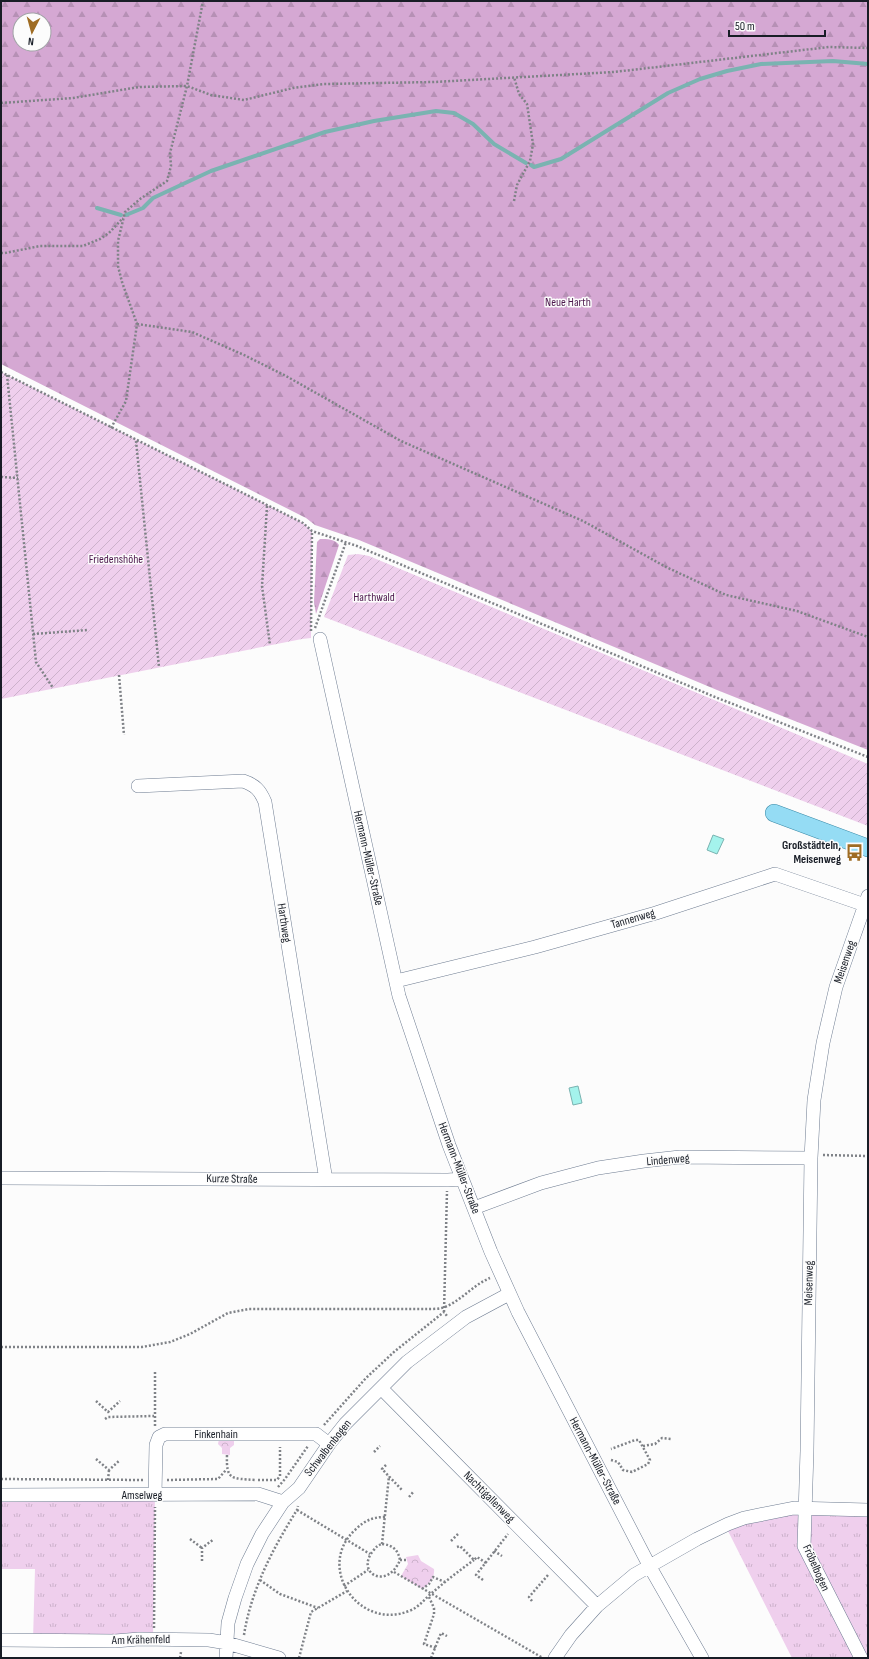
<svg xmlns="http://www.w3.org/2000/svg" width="869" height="1659" font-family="'Sofia Sans Condensed',sans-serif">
<defs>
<pattern id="grass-tufts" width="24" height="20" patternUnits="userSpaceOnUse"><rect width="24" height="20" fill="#efcfed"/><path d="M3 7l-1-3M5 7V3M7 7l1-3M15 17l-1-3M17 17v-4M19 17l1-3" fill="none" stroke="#ccb1cb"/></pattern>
<pattern id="forest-firs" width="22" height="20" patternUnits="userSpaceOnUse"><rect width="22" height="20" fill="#d5a8d3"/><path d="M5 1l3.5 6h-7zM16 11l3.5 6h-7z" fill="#b690b5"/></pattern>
<pattern id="park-crowns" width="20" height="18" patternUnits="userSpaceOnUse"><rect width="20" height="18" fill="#efcfed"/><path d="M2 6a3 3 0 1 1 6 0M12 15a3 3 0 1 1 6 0" fill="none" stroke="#ccb1cb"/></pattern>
<pattern id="garden-furrows" width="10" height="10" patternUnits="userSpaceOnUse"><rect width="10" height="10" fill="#efcfed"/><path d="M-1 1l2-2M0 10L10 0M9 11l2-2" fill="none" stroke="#ccb1cb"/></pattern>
</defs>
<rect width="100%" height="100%" fill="#fcfcfc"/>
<path fill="url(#grass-tufts)" d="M 1,1495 L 155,1495 L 153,1639 L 33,1640 L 35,1569 L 1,1569 Z
M 794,1508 L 868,1510 L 868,1658 L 792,1658 L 728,1531 L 728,1524 Z"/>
<path fill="url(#forest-firs)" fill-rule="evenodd" d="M 1,1 L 868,1 L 868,750 L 717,690 L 359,540 L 315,525 L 306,518 L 1,364 ZM 20,20 L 44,20 L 44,44 L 20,44 Z
M 320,539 C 327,539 335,539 339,545 L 316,614 L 314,602 L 317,542 Z"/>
<path fill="url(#park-crowns)" d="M 219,1439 L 234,1439 L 234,1445 L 230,1448 L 230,1455 L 222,1454 L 222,1448 L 218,1444 Z
M 418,1555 L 421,1561 L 434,1569 C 435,1578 429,1584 422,1589 L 401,1576 L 408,1564 L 406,1557 Z"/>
<path fill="url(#garden-furrows)" d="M 1,372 L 303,523 L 312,531 L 311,638 L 302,639 L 1,699 Z
M 358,554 L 369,556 L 868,764 L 868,826 L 324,617 L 348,555 Z"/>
<path fill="#a4f3ec" stroke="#7ab3b1" d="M 713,835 L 724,839 L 717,854 L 707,850 Z
M 578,1086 L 582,1103 L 573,1105 L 569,1088 Z"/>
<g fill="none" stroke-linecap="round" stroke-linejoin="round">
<path stroke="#7ab3b1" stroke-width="4" d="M 531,165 L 534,167 L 561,159 L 668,93 L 700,79 L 727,71 L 761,64 L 833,61 L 868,64
M 97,208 L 121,215
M 126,215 L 143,208 L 153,198 L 211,171 L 325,132 L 374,121 L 436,111 L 454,113 L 473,124 L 494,144 L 526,163"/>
<defs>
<path id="minor" d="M 320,639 L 399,996 L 449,1145 L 491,1252 L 518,1312 L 650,1567 L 702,1658
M 138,786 L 243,781 C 255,785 260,790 265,802 L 325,1174 L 324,1179
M 396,981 L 535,947 L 656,913 L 775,874 L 865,905
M 1,1178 L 448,1180 L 462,1179
M 474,1208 L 541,1183 L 598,1168 L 644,1161 L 680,1157 L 811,1158
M 381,1388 L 597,1606
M 1,1495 L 258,1494 L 283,1502
M 155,1495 L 156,1445 L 159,1437 L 165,1434 L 316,1434 L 329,1444
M 1,1640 L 115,1641 L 139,1639 L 209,1640 L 227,1643 L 279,1658
M 226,1658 L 228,1623 L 235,1598 L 247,1564 L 262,1534 L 283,1502 L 299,1488 L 329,1444 L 345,1424 L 407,1362 L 466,1317 L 509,1294
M 555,1658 L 571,1635 L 597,1606 L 634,1575 L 697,1539 L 728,1524 L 744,1518 L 794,1508 L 868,1510
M 861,1658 L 804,1546 L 807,1451 L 811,1158 L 814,1100 L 823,1043 L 836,987 L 868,896"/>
<path id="major" d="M 774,813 L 868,848"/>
</defs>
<use href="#minor" stroke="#6e7c91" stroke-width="14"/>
<use href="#major" stroke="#3b8aa7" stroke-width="18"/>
<path stroke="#7f8287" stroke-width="2.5" stroke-dasharray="2 2" stroke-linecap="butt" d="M 1,103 L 73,98 L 139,87 L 187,86 L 211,95 L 244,100 L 293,88 L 324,84 L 434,82 L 614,72 L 829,47 L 868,48
M 514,201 L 517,185 L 530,161 L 533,144 L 527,104 L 519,94 L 514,77
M 1,253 L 5,253 L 40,246 L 83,246 L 100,239 L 109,233 L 123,218
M 137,324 L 192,332 L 244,355 L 286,376 L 401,441 L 583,521 L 666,567 L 726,595 L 797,611 L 868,637
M 1,372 L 303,523 L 312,531 L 357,546 L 715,697 L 868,757
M 7,375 L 36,662 L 53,688
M 111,428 L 126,401 L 137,324 L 122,282 L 118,266 L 118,241 L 125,212 L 140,199 L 167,181 L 171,166 L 170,153 L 187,86 L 203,1
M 136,441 L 159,667
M 1,477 L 18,478
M 267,506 L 262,586 L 270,645
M 315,628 L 346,542
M 311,631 L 312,531
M 33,634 L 88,630
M 119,675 L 124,735
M 823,1155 L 868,1156
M 444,1312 L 447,1191
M 1,1347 L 142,1347 L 170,1342 L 190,1334 L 228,1313 L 249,1309 L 426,1309 C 432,1309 440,1309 445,1307 C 462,1300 473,1285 490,1278
M 96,1401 L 108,1412 L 120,1401
M 105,1419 L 108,1417 L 154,1416
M 324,1425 L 366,1378 L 395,1351 L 444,1312 L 447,1316
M 155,1426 L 155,1371
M 643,1446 L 655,1444 L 662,1438 L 671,1439
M 374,1452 L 380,1446
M 227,1455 C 226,1481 232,1478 255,1480
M 96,1459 L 109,1470 L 120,1460
M 611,1460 L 618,1462 L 623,1470 L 632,1472 L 648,1464 L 650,1460 L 639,1440 L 635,1440 L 611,1449
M 386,1465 L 382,1469 L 402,1490
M 1,1479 L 144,1480
M 108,1480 L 109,1470
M 167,1480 L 218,1479 L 226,1470
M 258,1480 L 277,1480 L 280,1476 L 280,1447
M 278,1487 L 285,1479 L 308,1446
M 409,1497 L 414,1491
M 297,1510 L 370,1554
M 385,1517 C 372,1517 364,1521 355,1530 C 315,1567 359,1631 409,1611 C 420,1607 425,1598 433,1592 C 446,1581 460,1570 474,1560
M 190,1539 L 202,1548
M 451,1541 L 458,1534
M 382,1544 C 393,1545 398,1550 400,1560 C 387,1591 355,1573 373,1551 C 376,1547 378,1545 382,1544 Z
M 382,1544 L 389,1476
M 457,1547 L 460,1546 L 474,1560 L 477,1557 L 486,1563
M 494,1551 L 502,1556
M 400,1560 L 407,1560
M 202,1561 L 202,1548 L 214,1539
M 394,1572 L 543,1658
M 260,1580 L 280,1594 L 318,1608
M 483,1580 L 476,1575 L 508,1534
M 344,1586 L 368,1570
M 422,1589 L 429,1584 L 433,1577 L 445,1582
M 429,1597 L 434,1608 L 434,1614 L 424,1644 L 436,1648
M 532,1601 L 529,1597 L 548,1575
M 154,1628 L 155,1507
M 244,1635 C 251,1590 273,1548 297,1510 L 298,1506
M 180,1658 L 181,1652
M 299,1658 L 311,1612 L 347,1591
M 431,1658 L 441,1633 L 447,1636"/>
<use href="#minor" stroke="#fff" stroke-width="13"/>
<use href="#major" stroke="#95dcf4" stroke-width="17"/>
</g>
<defs>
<symbol id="bus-bare" viewBox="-9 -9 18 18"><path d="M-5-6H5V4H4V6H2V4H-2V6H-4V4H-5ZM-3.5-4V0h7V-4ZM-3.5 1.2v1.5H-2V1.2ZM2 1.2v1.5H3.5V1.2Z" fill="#9f6c23" stroke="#fcfcfc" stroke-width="2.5" paint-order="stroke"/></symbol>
</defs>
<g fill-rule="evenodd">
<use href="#bus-bare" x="842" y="840" width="25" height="25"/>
</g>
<g text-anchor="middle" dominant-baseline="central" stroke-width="3" stroke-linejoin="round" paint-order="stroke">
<g font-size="12" fill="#4d184d" stroke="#fcfcfc">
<text x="568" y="302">Neue Harth</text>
<text x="116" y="559">Friedenshöhe</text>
<text x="374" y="597">Harthwald</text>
</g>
<g font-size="12" font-weight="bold" fill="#181d26" stroke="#fcfcfc" text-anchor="end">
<text x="841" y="845">Großstädteln,<tspan x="841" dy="14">Meisenweg</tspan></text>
</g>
<g font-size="12" fill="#181d26" stroke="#fcfcfc">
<text transform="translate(368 858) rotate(77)">Hermann-Müller-Straße</text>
<text transform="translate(633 919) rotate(-16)">Tannenweg</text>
<text transform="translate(284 923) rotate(81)">Harthweg</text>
<text transform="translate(845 962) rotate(-71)">Meisenweg</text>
<text transform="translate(668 1160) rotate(-5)">Lindenweg</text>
<text transform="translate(459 1168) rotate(69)">Hermann-Müller-Straße</text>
<text transform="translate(232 1179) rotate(1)">Kurze Straße</text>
<text transform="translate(809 1283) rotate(-89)">Meisenweg</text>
<text x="216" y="1434">Finkenhain</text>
<text transform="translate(328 1448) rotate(-52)">Schwalbenbogen</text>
<text transform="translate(595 1461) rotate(62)">Hermann-Müller-Straße</text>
<text x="142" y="1495">Amselweg</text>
<text transform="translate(489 1497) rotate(45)">Nachtigallenweg</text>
<text transform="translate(816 1568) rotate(66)">Fröbelbogen</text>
<text transform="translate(141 1640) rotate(-1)">Am Krähenfeld</text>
</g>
</g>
<rect width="869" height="1659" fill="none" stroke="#181d26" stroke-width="4"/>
<g transform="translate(32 32) rotate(186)"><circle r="19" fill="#fcfcfc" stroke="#a1a3a6"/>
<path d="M0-3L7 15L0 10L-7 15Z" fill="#9f6c23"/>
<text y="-6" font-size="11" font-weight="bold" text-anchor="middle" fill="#181d26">N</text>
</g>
<path d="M729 30v6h96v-6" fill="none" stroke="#181d26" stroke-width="2"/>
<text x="735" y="30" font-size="12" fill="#181d26" stroke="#fcfcfc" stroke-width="3" paint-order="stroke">50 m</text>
</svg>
